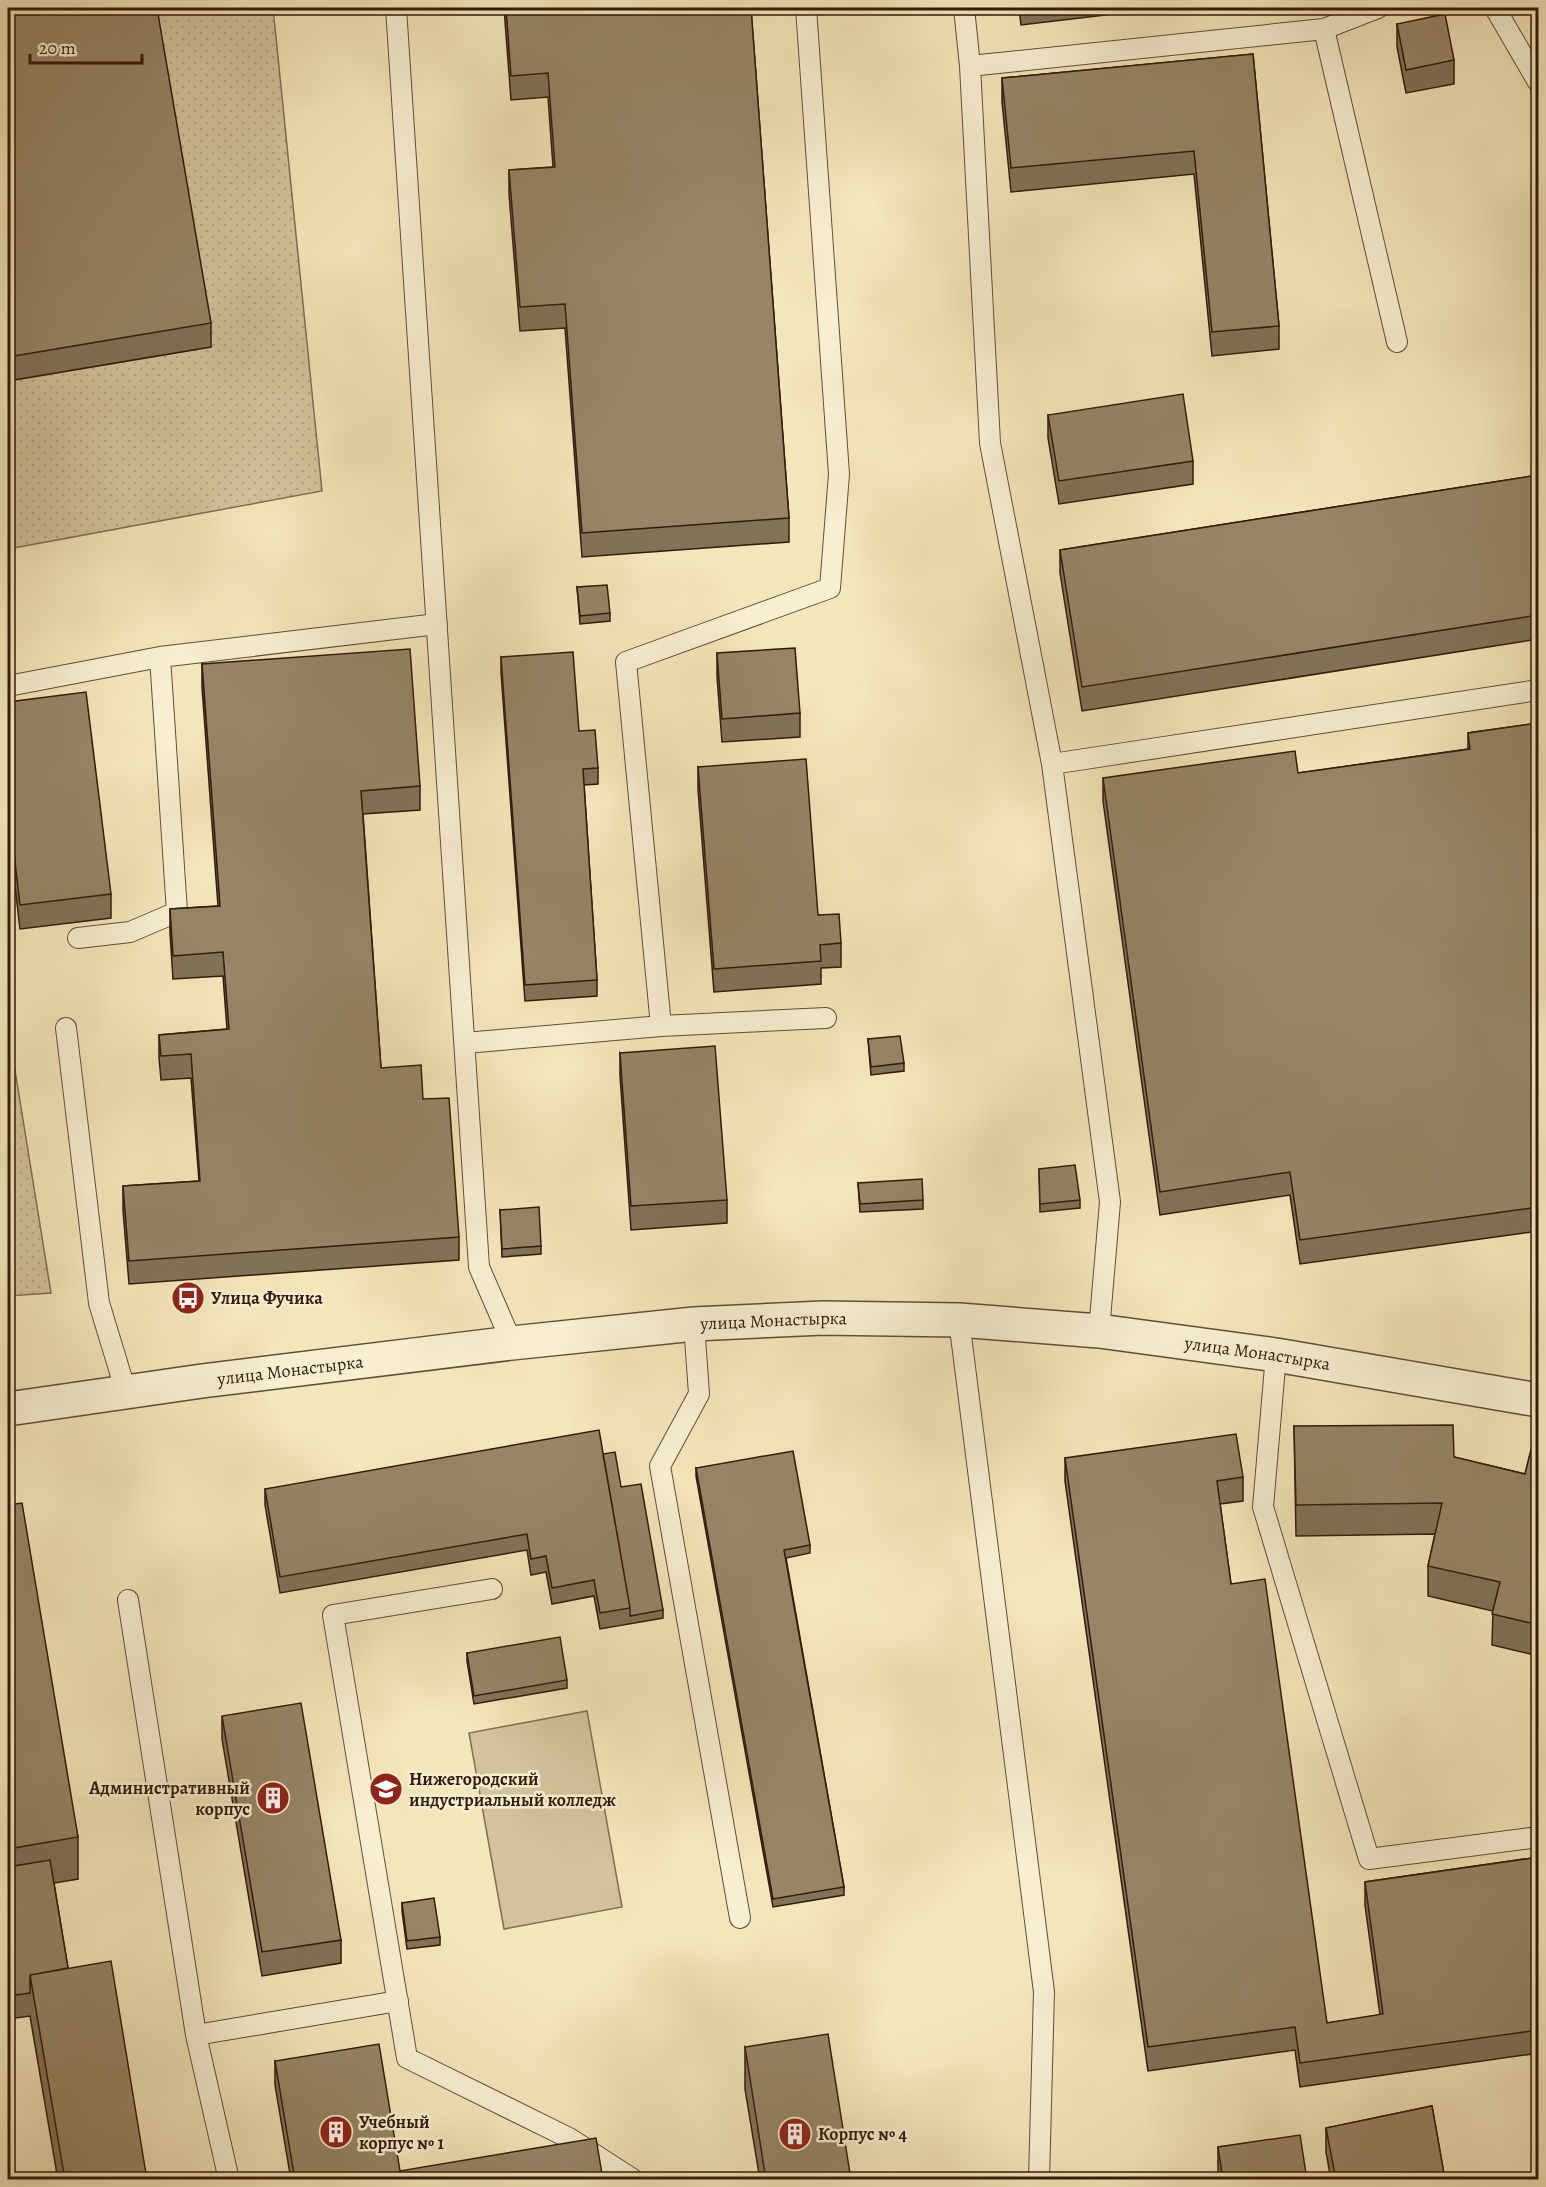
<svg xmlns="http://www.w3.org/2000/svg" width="1546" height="2187" font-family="Alegreya,serif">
<defs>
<pattern id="grass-dots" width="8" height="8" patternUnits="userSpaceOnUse" patternTransform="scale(1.5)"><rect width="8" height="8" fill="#d2c39c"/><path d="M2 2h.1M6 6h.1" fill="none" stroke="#b5a785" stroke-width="1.8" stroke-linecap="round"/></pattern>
</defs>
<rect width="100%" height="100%" fill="#f3e6ba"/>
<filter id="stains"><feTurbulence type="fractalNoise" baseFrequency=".00333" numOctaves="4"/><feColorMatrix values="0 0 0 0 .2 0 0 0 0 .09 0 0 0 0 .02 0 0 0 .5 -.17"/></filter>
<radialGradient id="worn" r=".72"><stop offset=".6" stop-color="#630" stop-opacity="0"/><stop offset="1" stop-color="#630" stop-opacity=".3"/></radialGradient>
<path fill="url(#grass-dots)" stroke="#826f53" stroke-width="1.5" d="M 8,8 L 273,8 L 322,491 L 8,549 Z
M 8,1027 L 51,1293 L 8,1296 Z"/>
<path fill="#d2c39c" stroke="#826f53" stroke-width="1.5" d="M 587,1711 L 622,1907 L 504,1929 L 469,1733 Z"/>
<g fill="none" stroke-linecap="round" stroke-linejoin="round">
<defs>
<path id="service" d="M 396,8 L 479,1267 L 512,1343
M 964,8 L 970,66 L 990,443 L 1052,764 L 1110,1202 L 1099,1331
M 1495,8 L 1538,82
M 1324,29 L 1397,342
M 970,66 L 1324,29 L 1378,8
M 8,686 L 160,657 L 437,624
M 1052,764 L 1538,690
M 78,938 L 130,932 L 177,912 L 160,657
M 661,1026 L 826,1018
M 66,1028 L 99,1303 L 126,1392
M 465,1043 L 661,1026 L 626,662 L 830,588 L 839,474 L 806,8
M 959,1320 L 1044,1992 L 1039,2180
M 694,1324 L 699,1394 L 660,1466 L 740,1918
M 1276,1355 L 1263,1507 L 1369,1859 L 1538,1837
M 492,1589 L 333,1615 L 407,2058 L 569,2138 L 634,2180
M 128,1600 L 196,2035 L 229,2180
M 196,2035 L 398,2001"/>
<g id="tertiary">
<path id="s1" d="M 8,1409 L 202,1381 L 512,1343 L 694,1324 L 823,1318 L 959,1320 L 1099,1331 L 1276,1355 L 1538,1400"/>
</g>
</defs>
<use href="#service" stroke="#624e36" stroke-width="22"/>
<use href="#tertiary" stroke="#624e36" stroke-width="36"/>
<use href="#service" stroke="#f7efd2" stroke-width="20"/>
<use href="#tertiary" stroke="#f7efd2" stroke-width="33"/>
</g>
<path fill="#817258" stroke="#311b0a" stroke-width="1.5" d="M 8,8 L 211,323 L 211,347 L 8,381 Z
M 504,8 L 751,8 L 789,518 L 789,542 L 582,557 L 565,328 L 520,331 L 509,194 L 509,170 L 553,167 L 548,97 L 511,100 Z
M 1019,8 L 1165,8 L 1021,25 Z
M 1397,24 L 1454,60 L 1454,84 L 1406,93 L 1397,47 Z
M 1253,54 L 1279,326 L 1279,349 L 1212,356 L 1194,174 L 1011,192 L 1002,102 L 1002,78 Z
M 1048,415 L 1193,461 L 1193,484 L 1059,504 L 1048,438 Z
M 1539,475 L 1539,639 L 1082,711 L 1060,573 L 1060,550 Z
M 577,587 L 610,613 L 610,621 L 580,624 Z
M 717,653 L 800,713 L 800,737 L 722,742 L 717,677 Z
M 501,657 L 579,731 L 598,768 L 598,784 L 584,785 L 597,980 L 597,996 L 525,1001 L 501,673 Z
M 202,664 L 420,786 L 420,810 L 363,814 L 381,1068 L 423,1099 L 459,1237 L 459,1260 L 129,1284 L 123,1210 L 123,1186 L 199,1181 L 191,1078 L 161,1080 L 159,1058 L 159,1035 L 227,1029 L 223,976 L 173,979 L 170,933 L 170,909 L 218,906 L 202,687 Z
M 8,702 L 111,894 L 111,918 L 20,929 L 8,826 Z
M 1539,723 L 1539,1231 L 1300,1264 L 1290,1195 L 1160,1215 L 1103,801 L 1103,778 L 1298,773 L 1468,749 L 1468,733 Z
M 698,767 L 841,943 L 841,967 L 821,968 L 821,984 L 714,992 L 698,790 Z
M 868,1039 L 904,1063 L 904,1071 L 871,1075 Z
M 620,1053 L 727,1200 L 727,1223 L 631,1230 L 620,1076 Z
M 1039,1169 L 1080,1200 L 1080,1208 L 1040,1212 Z
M 858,1183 L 923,1200 L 923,1209 L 860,1212 Z
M 500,1210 L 541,1246 L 541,1254 L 502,1257 Z
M 1539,1421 L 1539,1656 L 1492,1645 L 1493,1611 L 1428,1596 L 1428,1566 L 1435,1534 L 1296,1536 L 1294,1426 L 1454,1457 L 1525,1474 Z
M 603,1454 L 621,1487 L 663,1610 L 663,1618 L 600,1629 L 594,1596 L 552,1604 L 546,1572 L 531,1575 L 527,1550 L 280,1593 L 265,1505 L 265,1489 Z
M 1065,1458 L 1243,1477 L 1243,1501 L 1220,1504 L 1231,1584 L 1327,2023 L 1380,2015 L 1365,1905 L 1365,1882 L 1539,1857 L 1539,2053 L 1300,2087 L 1295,2050 L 1148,2071 L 1065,1481 Z
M 696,1468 L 810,1545 L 810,1553 L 786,1558 L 844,1887 L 844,1895 L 773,1907 L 696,1476 Z
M 8,1505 L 78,1837 L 78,1879 L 54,1883 L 68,1968 L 147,2180 L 58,2180 L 30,2016 L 8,2019 Z
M 467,1653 L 567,1680 L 567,1688 L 474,1704 L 467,1661 Z
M 222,1716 L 341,1940 L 341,1963 L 262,1976 L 222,1739 Z
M 402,1903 L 440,1937 L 440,1945 L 407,1949 L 402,1911 Z
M 745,2047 L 851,2180 L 760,2180 L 745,2089 Z
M 275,2061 L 400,2171 L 603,2180 L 291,2180 L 275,2085 Z
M 1432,2106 L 1445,2180 L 1331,2180 L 1326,2152 L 1326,2128 Z
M 1218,2147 L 1307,2180 L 1220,2180 L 1218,2170 Z"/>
<path fill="#968566" stroke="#311b0a" stroke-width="1.5" d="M 8,8 L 157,8 L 211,323 L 8,357 Z
M 506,8 L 751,8 L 789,518 L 582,533 L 565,304 L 520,307 L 509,170 L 555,167 L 548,73 L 511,76 Z
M 1445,14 L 1454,60 L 1406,70 L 1397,24 Z
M 1253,54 L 1279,326 L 1212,332 L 1194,151 L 1011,168 L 1002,78 Z
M 1183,394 L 1193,461 L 1059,481 L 1048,415 Z
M 1539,475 L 1539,615 L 1082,687 L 1060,550 Z
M 607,585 L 610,613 L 580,616 L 577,587 Z
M 795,648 L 800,713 L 722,719 L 717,653 Z
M 410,649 L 420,786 L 361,791 L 381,1068 L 421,1065 L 423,1099 L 449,1098 L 459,1237 L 129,1261 L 123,1186 L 200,1181 L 191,1054 L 161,1056 L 159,1035 L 229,1029 L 223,952 L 173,956 L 170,909 L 220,906 L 202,664 Z
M 573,652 L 579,731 L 595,730 L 598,768 L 583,769 L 597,980 L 525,985 L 501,657 Z
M 86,692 L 111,894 L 20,905 L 8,802 L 8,702 Z
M 1539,723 L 1539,1207 L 1300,1240 L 1290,1172 L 1160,1192 L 1103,778 L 1295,751 L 1298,773 L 1470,749 L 1468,733 Z
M 806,759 L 818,915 L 839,914 L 841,943 L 820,945 L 821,961 L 714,969 L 698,767 Z
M 900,1036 L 904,1063 L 871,1067 L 868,1039 Z
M 715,1046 L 727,1200 L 631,1206 L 620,1053 Z
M 1075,1165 L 1080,1200 L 1040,1204 L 1039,1169 Z
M 922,1179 L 923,1200 L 860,1204 L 858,1183 Z
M 539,1207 L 541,1246 L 502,1249 L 500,1210 Z
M 1538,1421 L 1539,1421 L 1539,1625 L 1492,1614 L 1500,1582 L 1428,1566 L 1442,1503 L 1296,1505 L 1294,1426 L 1453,1425 L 1454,1457 L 1525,1474 Z
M 599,1430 L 630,1608 L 600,1613 L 594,1580 L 552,1588 L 546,1556 L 531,1559 L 527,1534 L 280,1577 L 265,1489 Z
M 1236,1434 L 1243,1477 L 1217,1481 L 1231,1584 L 1265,1579 L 1327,2023 L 1383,2014 L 1365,1882 L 1539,1857 L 1539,2030 L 1300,2063 L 1295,2027 L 1148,2047 L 1065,1458 Z
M 793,1451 L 810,1545 L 784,1550 L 844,1887 L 773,1899 L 696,1468 Z
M 615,1452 L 621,1487 L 641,1484 L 663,1610 L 630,1616 L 630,1608 L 603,1454 Z
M 22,1503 L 78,1837 L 8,1849 L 8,1505 Z
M 560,1637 L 567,1680 L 474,1696 L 467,1653 Z
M 301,1703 L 341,1940 L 262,1952 L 222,1716 Z
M 50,1860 L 68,1968 L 30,1975 L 30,1993 L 8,1996 L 8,1867 Z
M 434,1898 L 440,1937 L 407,1941 L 402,1903 Z
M 111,1961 L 147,2180 L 65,2180 L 30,1975 Z
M 828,2034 L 851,2180 L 766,2180 L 745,2047 Z
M 379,2044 L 400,2171 L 596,2138 L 603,2180 L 295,2180 L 275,2061 Z
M 1432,2106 L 1445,2179 L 1440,2180 L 1336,2180 L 1326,2128 Z
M 1300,2135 L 1307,2180 L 1223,2180 L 1218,2147 Z
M 1539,2175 L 1539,2180 L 1512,2180 Z"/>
<defs>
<symbol id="bus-disc" viewBox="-11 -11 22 22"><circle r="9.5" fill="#8f2418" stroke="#f7efd2"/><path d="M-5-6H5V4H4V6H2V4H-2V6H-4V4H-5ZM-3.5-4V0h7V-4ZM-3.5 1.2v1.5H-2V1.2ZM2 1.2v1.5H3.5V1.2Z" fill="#fff"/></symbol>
<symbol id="university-disc" viewBox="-11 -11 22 22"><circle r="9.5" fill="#8f2418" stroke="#f7efd2"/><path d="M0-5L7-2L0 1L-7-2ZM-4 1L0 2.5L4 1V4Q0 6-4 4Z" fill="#fff"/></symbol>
<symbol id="building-disc" viewBox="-11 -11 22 22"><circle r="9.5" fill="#8f2418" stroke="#f7efd2"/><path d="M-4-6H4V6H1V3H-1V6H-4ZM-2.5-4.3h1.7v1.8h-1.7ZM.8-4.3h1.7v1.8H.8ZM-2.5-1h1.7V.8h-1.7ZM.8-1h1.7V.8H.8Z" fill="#fff"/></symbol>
</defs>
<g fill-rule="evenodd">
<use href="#bus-disc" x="169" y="1279" width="38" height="38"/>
<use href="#university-disc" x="367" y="1770" width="38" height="38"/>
<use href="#building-disc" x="254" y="1779" width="38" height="38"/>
<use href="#building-disc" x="317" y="2113" width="38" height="38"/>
<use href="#building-disc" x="776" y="2115" width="38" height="38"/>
</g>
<g text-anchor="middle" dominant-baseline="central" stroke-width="5" stroke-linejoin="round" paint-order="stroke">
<g font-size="18" font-weight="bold" fill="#311b0a" stroke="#f7efd2" text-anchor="start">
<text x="211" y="1298">Улица Фучика</text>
<text x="409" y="1779">Нижегородский<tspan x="409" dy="21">индустриальный колледж</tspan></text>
<text x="250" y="1788" text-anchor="end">Административный<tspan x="250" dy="21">корпус</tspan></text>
<text x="359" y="2122">Учебный<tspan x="359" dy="21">корпус № 1</tspan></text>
<text x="818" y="2134">Корпус № 4</text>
</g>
<g font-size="18" fill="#311b0a" stroke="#f7efd2">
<text stroke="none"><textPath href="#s1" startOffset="771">улица Монастырка</textPath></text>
<text stroke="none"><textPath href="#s1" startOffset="1257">улица Монастырка</textPath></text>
<text stroke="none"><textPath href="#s1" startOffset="285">улица Монастырка</textPath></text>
</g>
</g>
<rect width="1546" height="2187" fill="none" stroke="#f3e6ba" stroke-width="30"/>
<rect x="9" y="9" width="1528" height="2169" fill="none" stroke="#311b0a" stroke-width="3"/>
<rect x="15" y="15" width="1516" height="2157" fill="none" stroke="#311b0a" stroke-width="1.5"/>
<path d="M30 54v9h112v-9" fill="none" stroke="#311b0a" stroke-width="3"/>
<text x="39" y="54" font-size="18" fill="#311b0a" stroke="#f7efd2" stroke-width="4.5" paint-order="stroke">20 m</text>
<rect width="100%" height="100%" filter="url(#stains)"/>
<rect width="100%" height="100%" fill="url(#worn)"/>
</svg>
